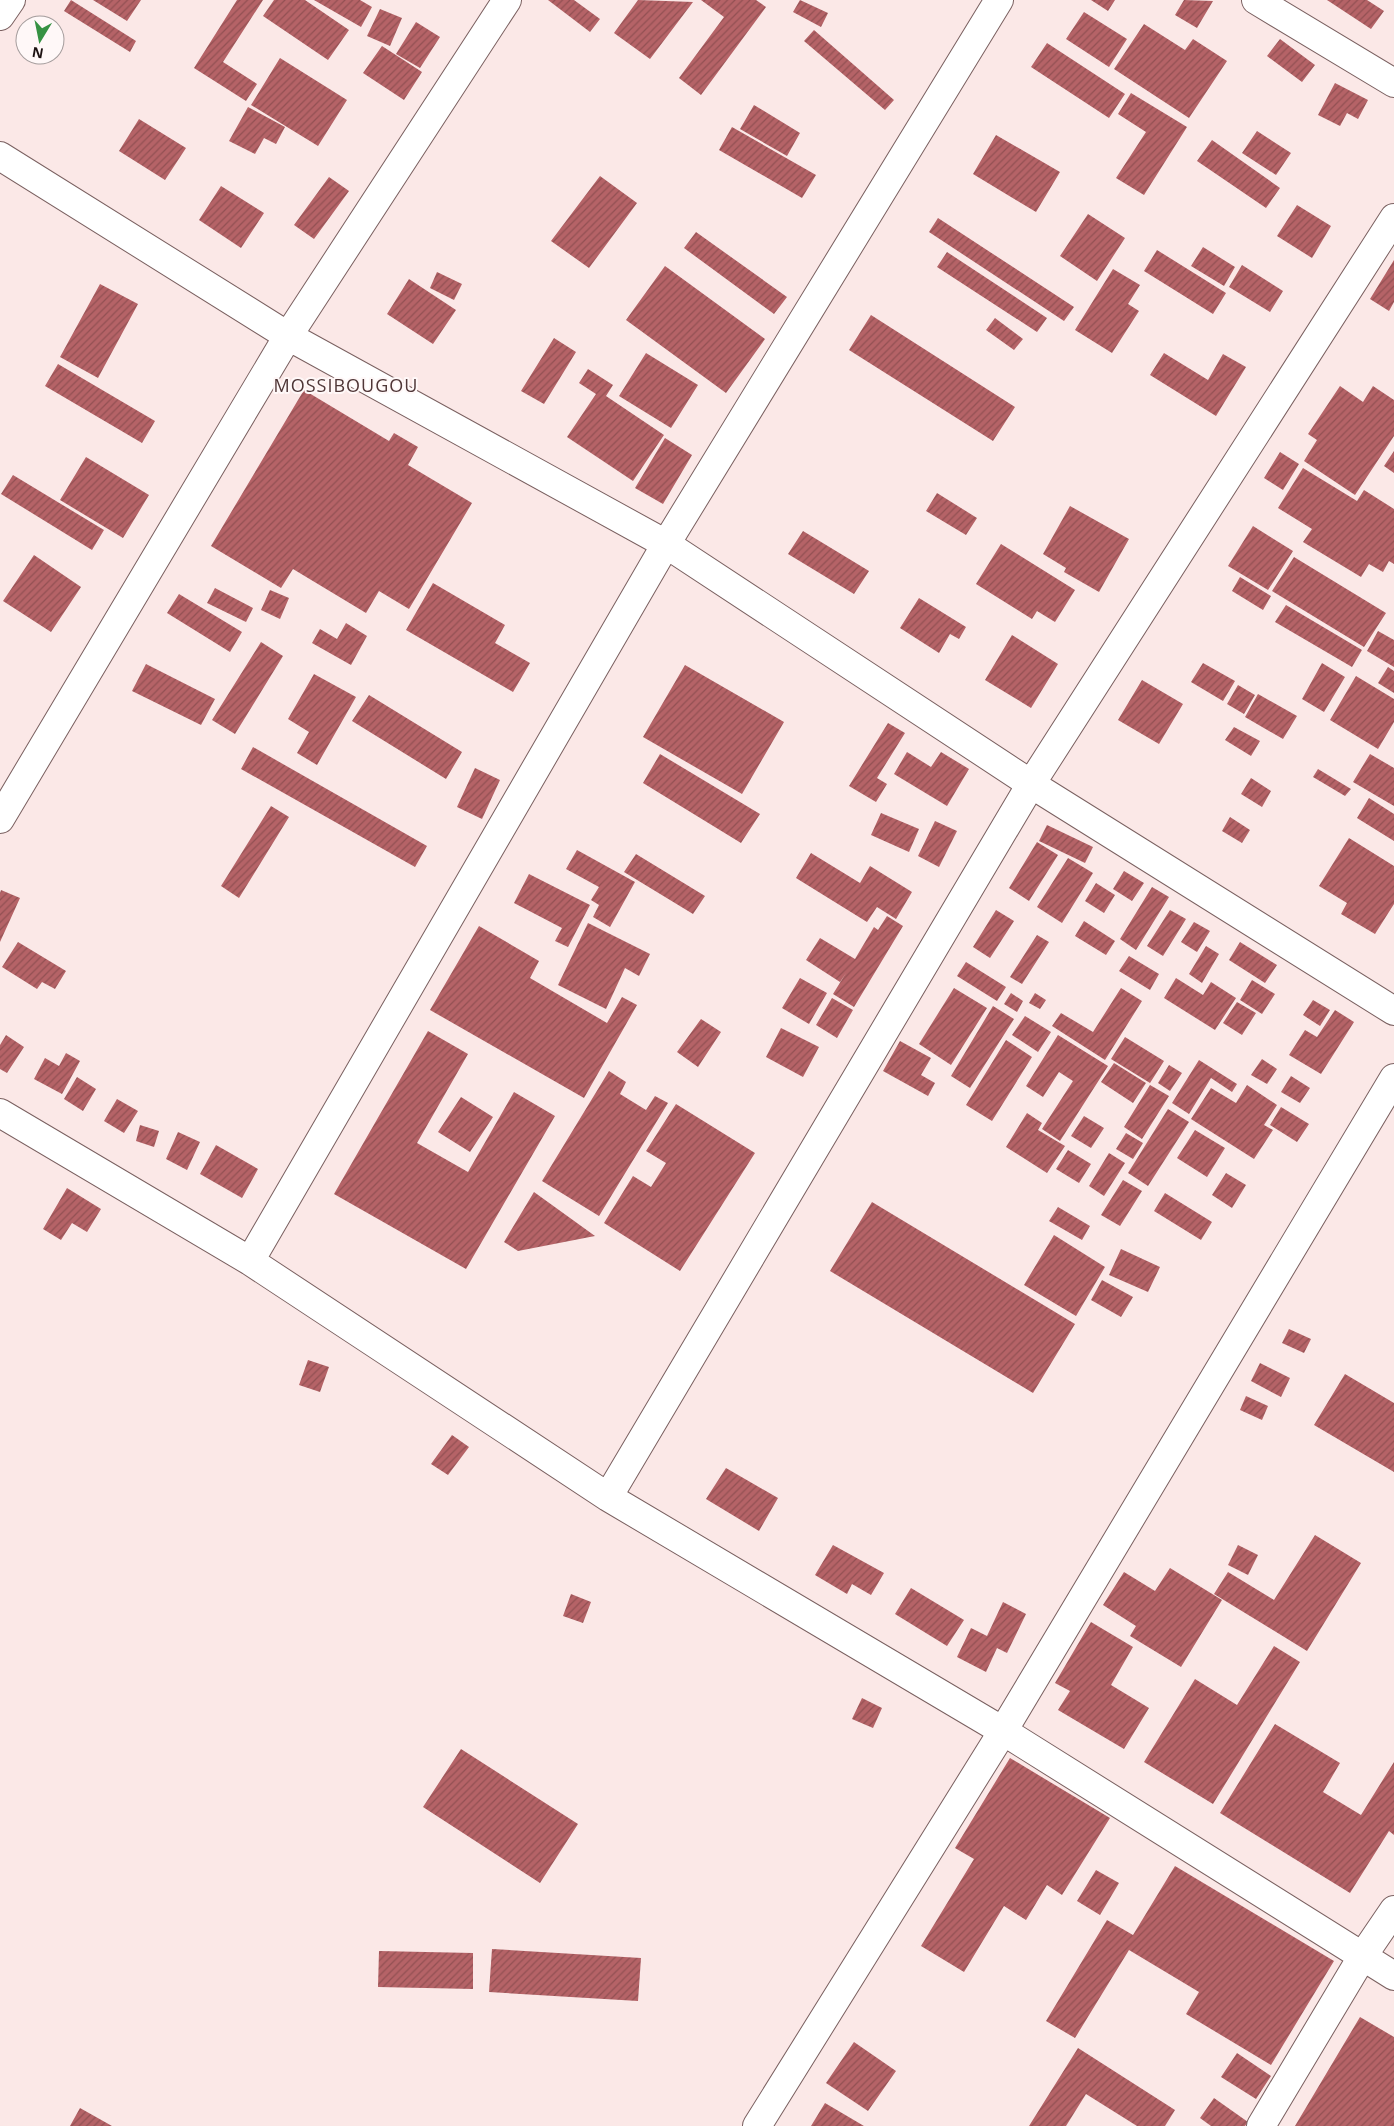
<svg xmlns="http://www.w3.org/2000/svg" width="1394" height="2126" font-family="'Open Sans',sans-serif">
<defs>
<pattern id="building-hatch" width="6" height="6" patternUnits="userSpaceOnUse" patternTransform="scale(1.25)"><rect width="6" height="6" fill="#b56367"/><path d="M-1 1l2-2M0 6l6-6M5 7l2-2" fill="none" stroke="#925053"/></pattern>
</defs>
<rect width="100%" height="100%" fill="#fbe8e7"/>
<path fill="url(#building-hatch)" d="M 71,0 L 136,41 L 130,52 L 64,11 Z
M 93,0 L 141,0 L 127,21 Z
M 237,0 L 263,0 L 223,62 L 257,84 L 246,101 L 194,68 Z
M 274,0 L 305,0 L 349,30 L 328,60 L 263,16 Z
M 314,0 L 360,0 L 372,7 L 361,27 Z
M 548,0 L 574,0 L 600,19 L 590,32 Z
M 638,0 L 693,2 L 650,59 L 614,33 Z
M 701,0 L 756,0 L 766,7 L 701,95 L 679,78 L 724,17 Z
M 800,0 L 828,13 L 821,27 L 793,12 Z
M 1091,0 L 1115,0 L 1108,11 Z
M 1184,0 L 1213,1 L 1197,28 L 1175,15 Z
M 1327,0 L 1367,0 L 1384,11 L 1371,29 Z
M 380,9 L 402,18 L 390,46 L 367,36 Z
M 1084,12 L 1127,39 L 1109,67 L 1066,39 Z
M 416,22 L 440,37 L 420,68 L 396,54 Z
M 1144,24 L 1185,50 L 1193,39 L 1227,61 L 1189,118 L 1114,69 Z
M 814,30 L 894,100 L 885,110 L 804,41 Z
M 1280,39 L 1315,65 L 1302,82 L 1267,56 Z
M 1047,43 L 1125,94 L 1109,118 L 1031,67 Z
M 382,46 L 422,72 L 404,100 L 363,73 Z
M 280,58 L 347,100 L 318,146 L 251,105 Z
M 1335,83 L 1368,100 L 1358,119 L 1347,113 L 1340,126 L 1318,115 Z
M 1131,93 L 1187,127 L 1144,195 L 1116,178 L 1146,132 L 1118,114 Z
M 754,105 L 800,133 L 787,156 L 740,129 Z
M 248,107 L 285,127 L 276,144 L 264,138 L 255,154 L 229,141 Z
M 139,119 L 186,148 L 165,180 L 119,151 Z
M 732,127 L 816,175 L 802,198 L 719,150 Z
M 1257,131 L 1291,153 L 1276,175 L 1242,153 Z
M 996,135 L 1060,172 L 1036,212 L 973,174 Z
M 1212,140 L 1280,188 L 1266,208 L 1197,161 Z
M 600,176 L 637,203 L 589,268 L 551,241 Z
M 329,177 L 349,191 L 314,239 L 294,225 Z
M 221,186 L 264,213 L 241,248 L 199,220 Z
M 1297,205 L 1331,226 L 1312,258 L 1277,236 Z
M 1088,214 L 1125,238 L 1097,281 L 1060,256 Z
M 938,218 L 1074,307 L 1064,321 L 929,232 Z
M 696,232 L 787,297 L 774,314 L 684,248 Z
M 1203,247 L 1235,267 L 1224,286 L 1191,266 Z
M 1157,250 L 1226,293 L 1213,314 L 1144,271 Z
M 947,252 L 1047,318 L 1037,332 L 937,267 Z
M 1394,260 L 1394,302 L 1389,311 L 1370,299 Z
M 1242,265 L 1283,291 L 1270,312 L 1229,287 Z
M 665,266 L 765,339 L 726,393 L 626,320 Z
M 1113,269 L 1140,285 L 1128,304 L 1139,311 L 1112,353 L 1075,330 Z
M 437,272 L 462,284 L 454,300 L 430,288 Z
M 409,279 L 456,310 L 433,344 L 387,314 Z
M 100,284 L 138,304 L 98,378 L 60,357 Z
M 871,315 L 1015,407 L 993,441 L 849,350 Z
M 995,318 L 1023,339 L 1014,350 L 986,330 Z
M 554,338 L 576,352 L 544,404 L 521,391 Z
M 646,353 L 698,385 L 671,428 L 619,396 Z
M 1164,353 L 1208,380 L 1223,354 L 1246,367 L 1216,416 L 1150,375 Z
M 58,364 L 155,421 L 142,443 L 45,386 Z
M 588,369 L 613,385 L 606,396 L 664,435 L 633,481 L 567,437 L 596,394 L 579,383 Z
M 1340,386 L 1363,402 L 1373,386 L 1394,400 L 1394,436 L 1355,495 L 1304,461 L 1317,440 L 1308,434 Z
M 304,390 L 389,441 L 394,433 L 418,447 L 408,465 L 472,503 L 409,609 L 379,591 L 366,613 L 293,569 L 281,588 L 211,546 Z
M 665,438 L 692,455 L 663,504 L 635,488 Z
M 1394,451 L 1394,473 L 1384,466 Z
M 1280,452 L 1299,464 L 1283,490 L 1264,478 Z
M 86,457 L 149,495 L 123,538 L 60,500 Z
M 1303,468 L 1357,501 L 1364,490 L 1394,509 L 1394,564 L 1389,561 L 1383,572 L 1369,564 L 1361,577 L 1303,542 L 1312,529 L 1278,508 Z
M 13,475 L 104,530 L 92,550 L 1,494 Z
M 937,493 L 977,518 L 966,535 L 926,511 Z
M 1070,506 L 1129,539 L 1099,592 L 1064,572 L 1066,568 L 1043,554 Z
M 1253,526 L 1293,551 L 1268,590 L 1228,566 Z
M 803,531 L 869,571 L 854,594 L 788,554 Z
M 1001,544 L 1075,590 L 1055,622 L 1037,611 L 1032,619 L 976,584 Z
M 34,555 L 81,587 L 51,632 L 3,601 Z
M 1294,557 L 1386,613 L 1364,647 L 1272,591 Z
M 1240,577 L 1271,596 L 1263,610 L 1232,591 Z
M 433,583 L 505,625 L 495,643 L 530,663 L 513,692 L 406,630 Z
M 215,588 L 253,608 L 246,622 L 207,603 Z
M 270,590 L 289,598 L 280,619 L 261,610 Z
M 179,594 L 242,632 L 230,652 L 167,613 Z
M 919,598 L 966,627 L 959,639 L 950,634 L 939,653 L 900,628 Z
M 1286,605 L 1362,650 L 1352,667 L 1275,622 Z
M 346,623 L 367,636 L 351,665 L 312,643 L 320,629 L 337,639 Z
M 1378,631 L 1394,640 L 1394,667 L 1367,651 Z
M 1012,635 L 1058,664 L 1031,708 L 985,680 Z
M 261,642 L 283,656 L 235,734 L 212,720 Z
M 1203,663 L 1235,681 L 1223,701 L 1191,682 Z
M 1322,663 L 1345,677 L 1324,712 L 1302,699 Z
M 146,664 L 215,699 L 201,725 L 132,691 Z
M 685,665 L 784,722 L 742,794 L 643,737 Z
M 1388,667 L 1394,671 L 1394,693 L 1378,683 Z
M 314,674 L 356,697 L 317,765 L 297,753 L 309,732 L 288,719 Z
M 1356,676 L 1394,699 L 1394,722 L 1378,749 L 1330,720 Z
M 1142,680 L 1183,704 L 1159,744 L 1118,720 Z
M 1238,685 L 1255,695 L 1244,714 L 1227,704 Z
M 1258,694 L 1297,716 L 1283,739 L 1245,717 Z
M 369,695 L 462,752 L 446,779 L 352,721 Z
M 888,723 L 905,733 L 877,778 L 887,784 L 876,802 L 849,786 Z
M 1234,727 L 1260,741 L 1251,756 L 1225,740 Z
M 253,747 L 427,846 L 415,867 L 241,769 Z
M 907,752 L 931,767 L 941,752 L 969,769 L 947,806 L 894,774 Z
M 660,754 L 760,814 L 741,843 L 643,783 Z
M 1370,754 L 1394,768 L 1394,806 L 1353,782 Z
M 475,768 L 500,780 L 482,819 L 457,807 Z
M 1318,769 L 1351,789 L 1345,796 L 1313,777 Z
M 1251,778 L 1271,791 L 1262,807 L 1241,794 Z
M 1369,798 L 1394,814 L 1394,841 L 1357,818 Z
M 271,806 L 289,817 L 239,898 L 221,886 Z
M 881,813 L 919,829 L 909,852 L 871,835 Z
M 1230,817 L 1250,830 L 1242,843 L 1222,831 Z
M 935,821 L 957,831 L 939,867 L 918,856 Z
M 1047,825 L 1093,847 L 1085,863 L 1039,841 Z
M 1349,838 L 1394,866 L 1394,904 L 1375,934 L 1341,914 L 1347,903 L 1319,886 Z
M 1037,842 L 1058,855 L 1029,901 L 1009,888 Z
M 577,850 L 635,882 L 610,927 L 593,917 L 599,905 L 591,900 L 599,887 L 566,869 Z
M 811,853 L 860,883 L 870,866 L 912,892 L 896,919 L 877,907 L 867,922 L 796,878 Z
M 636,854 L 705,896 L 693,914 L 624,872 Z
M 1068,858 L 1093,873 L 1062,923 L 1037,907 Z
M 1124,871 L 1144,883 L 1132,901 L 1113,889 Z
M 529,874 L 590,905 L 568,947 L 555,941 L 562,928 L 514,903 Z
M 1096,883 L 1115,895 L 1104,913 L 1085,901 Z
M 1152,887 L 1169,897 L 1136,950 L 1120,939 Z
M 1,890 L 20,898 L 0,942 L 0,893 Z
M 996,910 L 1014,921 L 990,958 L 973,947 Z
M 1170,910 L 1186,919 L 1163,956 L 1147,946 Z
M 887,916 L 903,926 L 854,1007 L 833,994 L 846,973 L 840,982 L 806,960 L 820,938 L 855,959 L 874,927 L 878,930 Z
M 1084,921 L 1115,941 L 1106,955 L 1075,936 Z
M 1194,922 L 1210,931 L 1197,952 L 1181,942 Z
M 588,923 L 650,954 L 639,976 L 625,968 L 606,1009 L 558,985 Z
M 479,926 L 539,961 L 530,978 L 607,1023 L 622,997 L 637,1005 L 584,1098 L 430,1010 Z
M 1037,935 L 1049,942 L 1022,984 L 1010,977 Z
M 18,942 L 66,971 L 55,989 L 42,982 L 37,989 L 2,967 Z
M 1240,942 L 1277,965 L 1265,983 L 1229,960 Z
M 1206,946 L 1219,954 L 1202,983 L 1189,974 Z
M 1129,956 L 1159,974 L 1150,990 L 1119,971 Z
M 966,962 L 1006,987 L 997,1001 L 957,976 Z
M 800,978 L 827,993 L 809,1024 L 782,1008 Z
M 1176,978 L 1203,995 L 1211,982 L 1236,998 L 1215,1030 L 1164,998 Z
M 1252,980 L 1275,994 L 1262,1014 L 1240,1000 Z
M 954,988 L 987,1008 L 951,1065 L 919,1044 Z
M 1121,988 L 1142,1001 L 1105,1060 L 1052,1026 L 1061,1013 L 1093,1032 Z
M 1011,993 L 1023,1001 L 1017,1012 L 1004,1004 Z
M 1035,993 L 1046,1000 L 1040,1009 L 1029,1003 Z
M 832,998 L 853,1010 L 837,1038 L 816,1025 Z
M 1313,1000 L 1330,1010 L 1320,1026 L 1303,1015 Z
M 1237,1002 L 1256,1013 L 1242,1035 L 1223,1023 Z
M 993,1006 L 1014,1019 L 970,1088 L 951,1076 Z
M 1335,1010 L 1354,1022 L 1321,1074 L 1289,1055 L 1305,1030 L 1317,1037 Z
M 1025,1016 L 1051,1032 L 1038,1052 L 1012,1035 Z
M 701,1019 L 721,1032 L 698,1067 L 677,1052 Z
M 781,1028 L 819,1047 L 803,1077 L 766,1057 Z
M 428,1031 L 468,1054 L 417,1143 L 468,1172 L 514,1092 L 555,1116 L 466,1269 L 334,1194 Z
M 6,1035 L 24,1047 L 7,1073 L 0,1069 L 0,1045 Z
M 1058,1035 L 1108,1066 L 1060,1141 L 1042,1129 L 1073,1081 L 1059,1072 L 1043,1097 L 1026,1086 Z
M 1125,1037 L 1164,1061 L 1150,1083 L 1111,1059 Z
M 1006,1040 L 1032,1057 L 992,1121 L 966,1105 Z
M 900,1041 L 931,1058 L 921,1075 L 935,1083 L 928,1096 L 883,1071 Z
M 66,1053 L 80,1061 L 62,1094 L 34,1079 L 45,1058 L 59,1066 Z
M 1262,1059 L 1277,1069 L 1267,1084 L 1251,1075 Z
M 1199,1060 L 1237,1084 L 1232,1092 L 1211,1078 L 1189,1114 L 1172,1103 Z
M 1114,1063 L 1146,1083 L 1133,1103 L 1101,1082 Z
M 1169,1065 L 1182,1073 L 1170,1091 L 1158,1083 Z
M 609,1071 L 626,1082 L 620,1094 L 646,1110 L 655,1096 L 668,1103 L 599,1216 L 542,1181 Z
M 1291,1076 L 1310,1088 L 1300,1103 L 1281,1092 Z
M 77,1077 L 96,1089 L 83,1111 L 64,1099 Z
M 1150,1085 L 1169,1096 L 1142,1139 L 1124,1127 Z
M 1247,1085 L 1277,1105 L 1264,1125 L 1273,1130 L 1254,1159 L 1191,1119 L 1211,1088 L 1236,1103 Z
M 461,1097 L 493,1117 L 470,1152 L 438,1132 Z
M 117,1099 L 138,1111 L 124,1133 L 104,1121 Z
M 676,1104 L 755,1153 L 680,1271 L 604,1223 L 633,1176 L 651,1187 L 666,1163 L 646,1151 Z
M 1281,1107 L 1309,1124 L 1297,1142 L 1270,1125 Z
M 1168,1109 L 1189,1122 L 1148,1186 L 1128,1173 Z
M 1027,1113 L 1042,1123 L 1038,1130 L 1065,1146 L 1047,1173 L 1006,1147 Z
M 1084,1116 L 1104,1128 L 1091,1148 L 1071,1136 Z
M 140,1125 L 159,1131 L 154,1147 L 136,1141 Z
M 1195,1130 L 1225,1148 L 1207,1177 L 1177,1158 Z
M 178,1132 L 200,1142 L 187,1170 L 166,1159 Z
M 1126,1133 L 1143,1143 L 1133,1159 L 1116,1149 Z
M 216,1145 L 258,1169 L 242,1198 L 200,1174 Z
M 1068,1150 L 1091,1164 L 1079,1183 L 1056,1169 Z
M 1109,1153 L 1125,1163 L 1104,1196 L 1089,1186 Z
M 1226,1173 L 1246,1185 L 1232,1208 L 1212,1195 Z
M 1123,1180 L 1142,1191 L 1120,1226 L 1101,1215 Z
M 67,1188 L 101,1209 L 87,1232 L 72,1223 L 61,1240 L 43,1229 Z
M 534,1192 L 595,1236 L 518,1251 L 504,1242 Z
M 1165,1193 L 1212,1222 L 1201,1240 L 1154,1211 Z
M 872,1202 L 1075,1324 L 1033,1393 L 830,1271 Z
M 1058,1207 L 1090,1226 L 1082,1240 L 1049,1221 Z
M 1054,1235 L 1105,1267 L 1076,1316 L 1024,1285 Z
M 1121,1249 L 1160,1267 L 1148,1292 L 1109,1275 Z
M 1102,1280 L 1133,1297 L 1121,1317 L 1091,1300 Z
M 1289,1329 L 1311,1339 L 1304,1353 L 1282,1343 Z
M 308,1360 L 329,1367 L 320,1392 L 299,1385 Z
M 1260,1363 L 1290,1378 L 1281,1397 L 1251,1381 Z
M 1345,1374 L 1394,1403 L 1394,1472 L 1314,1425 Z
M 1246,1396 L 1268,1406 L 1262,1420 L 1240,1410 Z
M 452,1435 L 469,1447 L 448,1475 L 431,1464 Z
M 726,1468 L 778,1498 L 759,1531 L 706,1499 Z
M 1315,1535 L 1361,1563 L 1307,1651 L 1214,1594 L 1228,1572 L 1274,1600 Z
M 833,1545 L 884,1573 L 871,1595 L 852,1584 L 847,1594 L 815,1575 Z
M 1238,1545 L 1258,1555 L 1248,1575 L 1228,1565 Z
M 1170,1568 L 1222,1600 L 1181,1667 L 1130,1636 L 1136,1626 L 1103,1605 L 1124,1572 L 1155,1591 Z
M 911,1588 L 964,1620 L 947,1646 L 895,1614 Z
M 571,1594 L 591,1602 L 583,1623 L 563,1616 Z
M 1003,1602 L 1026,1614 L 1007,1653 L 997,1648 L 986,1672 L 957,1657 L 971,1628 L 987,1636 Z
M 1091,1622 L 1133,1647 L 1111,1685 L 1149,1708 L 1124,1749 L 1058,1710 L 1070,1691 L 1055,1683 Z
M 1274,1646 L 1300,1662 L 1213,1804 L 1144,1762 L 1195,1679 L 1237,1705 Z
M 862,1698 L 882,1708 L 873,1728 L 852,1719 Z
M 1275,1724 L 1340,1763 L 1323,1792 L 1361,1815 L 1394,1762 L 1394,1835 L 1389,1831 L 1350,1893 L 1220,1813 Z
M 461,1749 L 578,1824 L 540,1883 L 423,1807 Z
M 1010,1758 L 1110,1818 L 1062,1895 L 1047,1885 L 1026,1920 L 1004,1906 L 964,1972 L 921,1946 L 974,1859 L 955,1848 Z
M 1175,1866 L 1334,1961 L 1271,2065 L 1186,2014 L 1199,1992 L 1129,1950 L 1075,2038 L 1046,2021 L 1107,1920 L 1133,1935 Z
M 1096,1870 L 1119,1883 L 1100,1915 L 1077,1901 Z
M 492,1949 L 641,1958 L 638,2001 L 489,1992 Z
M 379,1951 L 473,1953 L 473,1989 L 378,1987 Z
M 1360,2017 L 1394,2037 L 1394,2126 L 1295,2126 Z
M 854,2042 L 896,2071 L 868,2111 L 826,2083 Z
M 1078,2048 L 1175,2110 L 1165,2126 L 1137,2126 L 1086,2094 L 1066,2126 L 1029,2126 Z
M 1237,2053 L 1271,2076 L 1256,2099 L 1221,2077 Z
M 1214,2098 L 1248,2122 L 1245,2126 L 1211,2126 L 1200,2118 Z
M 825,2103 L 864,2126 L 811,2126 Z
M 80,2108 L 112,2126 L 70,2126 Z"/>
<g fill="none" stroke-linecap="round" stroke-linejoin="round">
<defs>
<path id="street" d="M 1256,0 L 1394,83
M 0,16 L 11,0
M 0,156 L 288,336 L 666,544 L 1031,784 L 1394,1011
M 0,819 L 288,336 L 507,0
M 0,1113 L 250,1261 L 608,1497 L 1003,1731 L 1394,1976
M 250,1261 L 666,544 L 999,0
M 608,1497 L 1031,784 L 1394,218
M 757,2126 L 1003,1731 L 1394,1078
M 1261,2126 L 1362,1957 L 1394,1910"/>
</defs>
<use href="#street" stroke="#7a6060" stroke-width="30"/>
<use href="#street" stroke="#fff" stroke-width="28"/>
</g>
<g text-anchor="middle" dominant-baseline="central" stroke-width="4" stroke-linejoin="round" paint-order="stroke">
<g font-size="18" letter-spacing="1" fill="#4f3637" stroke="#fff8f8">
<text x="346" y="385">MOSSIBOUGOU</text>
</g>
</g>
<g transform="translate(40 40) rotate(190)"><circle r="24" fill="#fff8f8" stroke="#a49c9c"/>
<path d="M0-4L9 19L0 12L-9 19Z" fill="#369243"/>
<text y="-8" font-size="14" font-weight="bold" text-anchor="middle" fill="#1c1111">N</text>
</g>
</svg>
